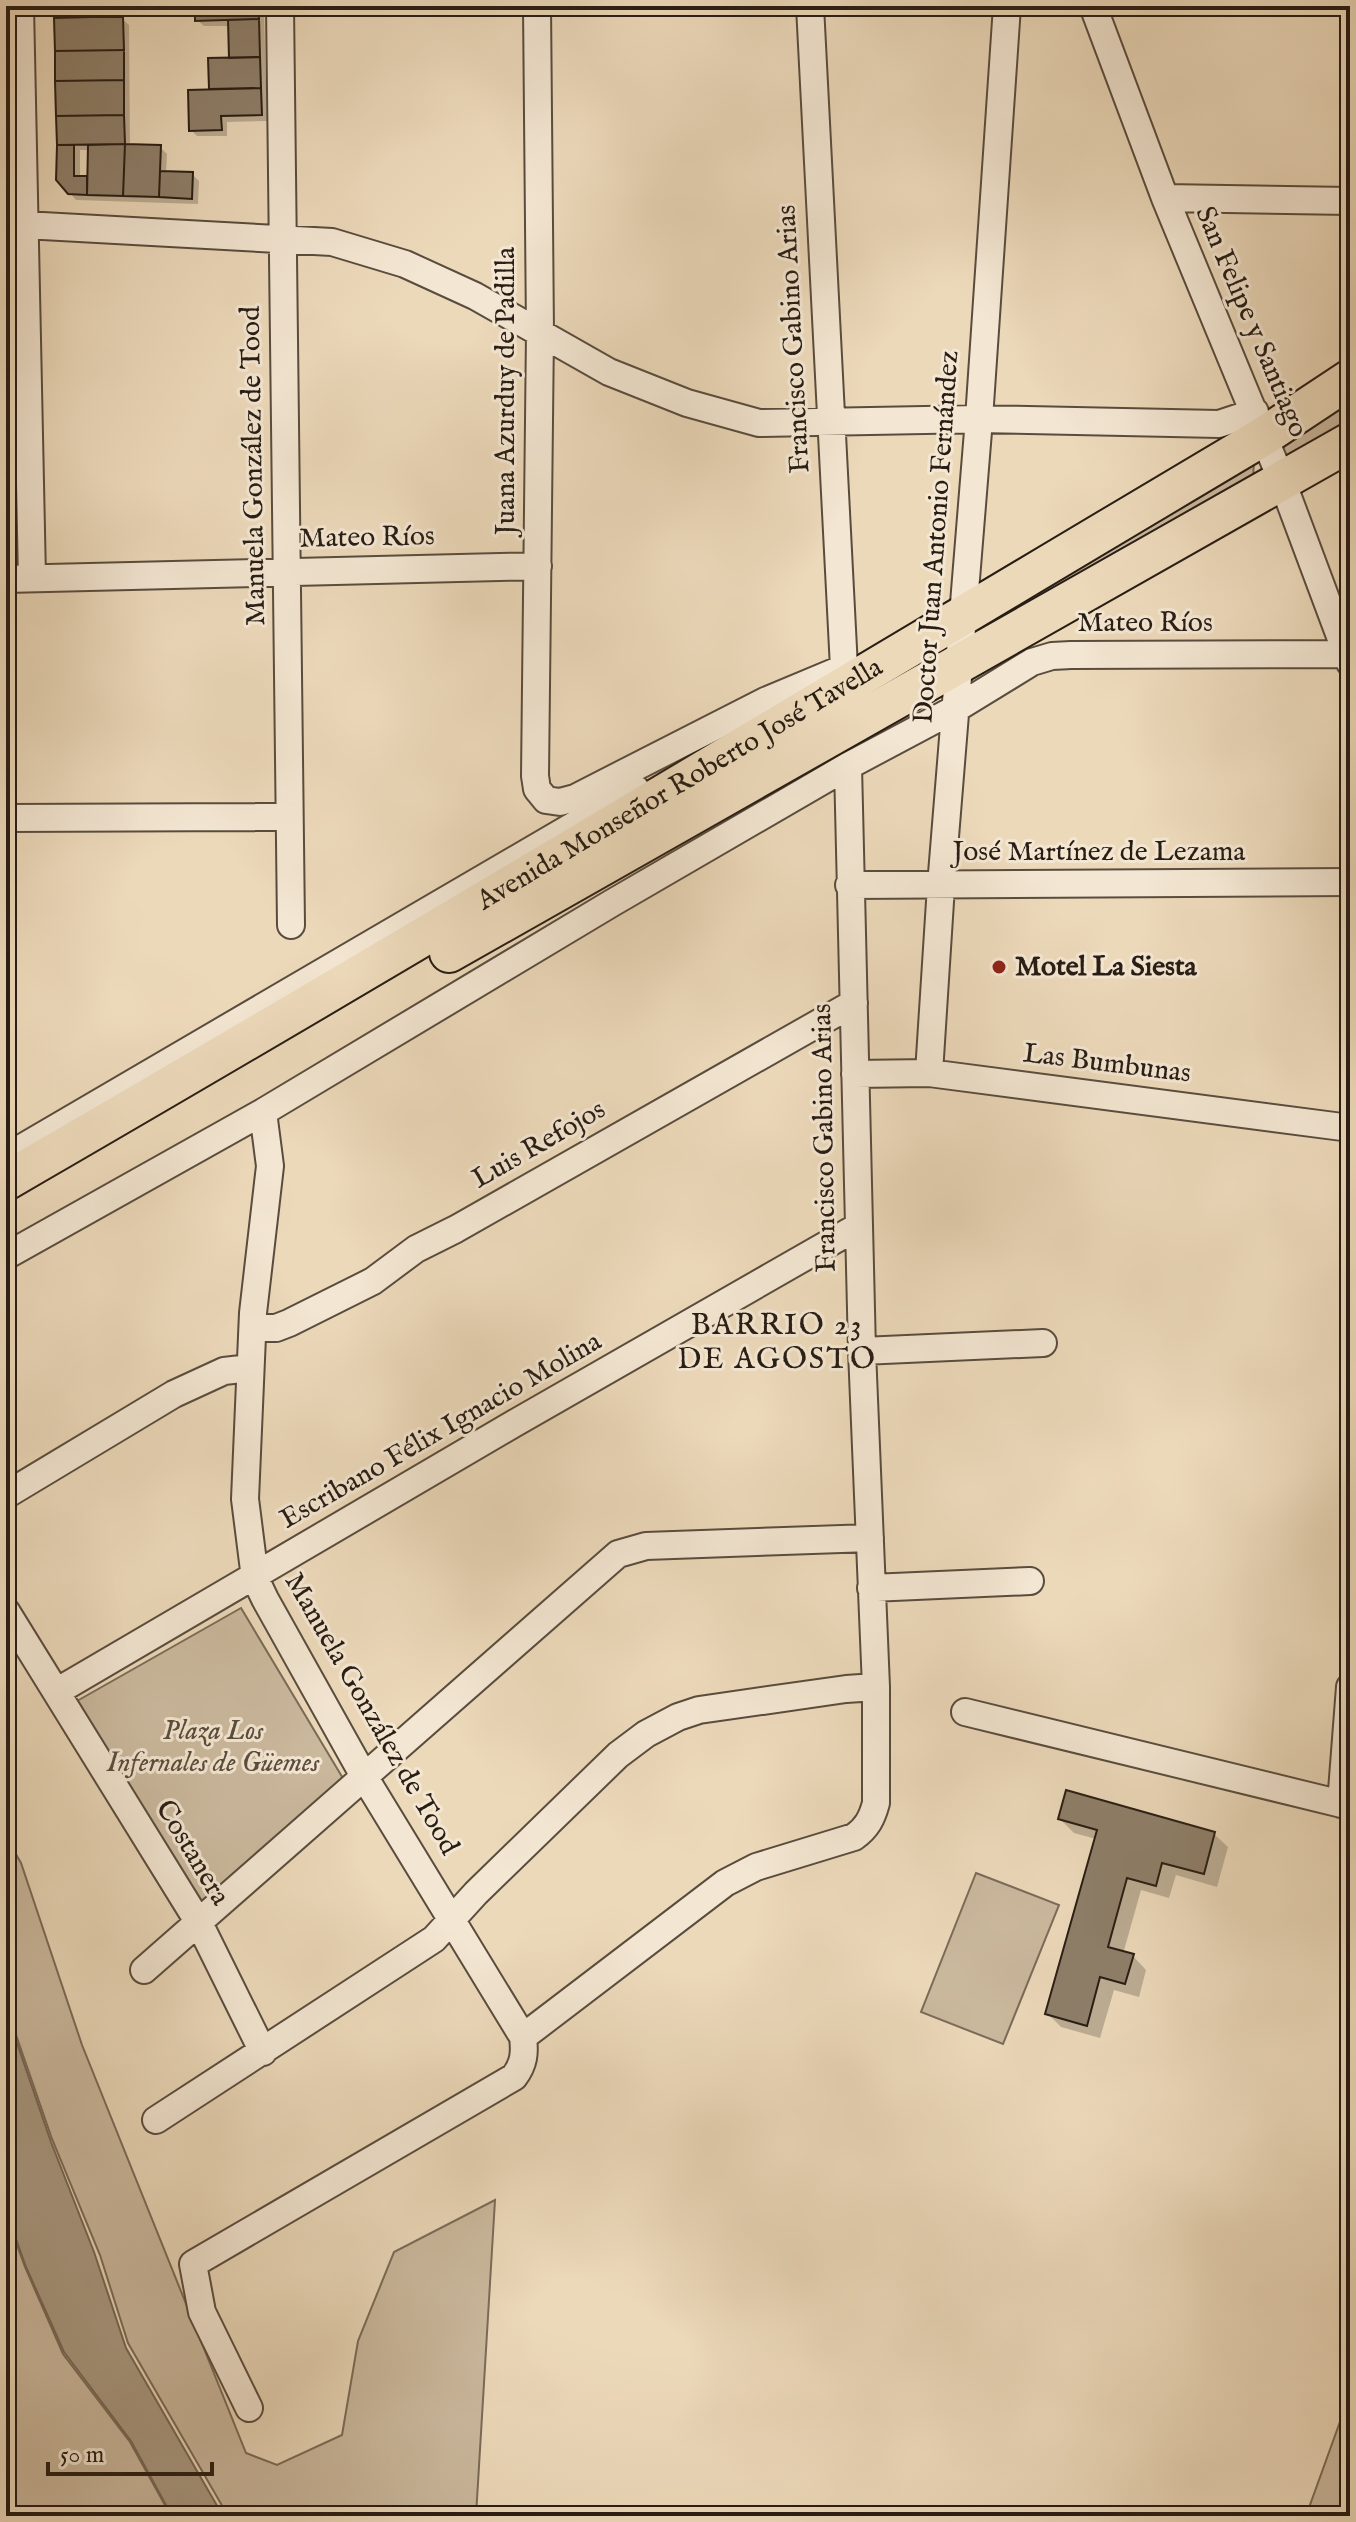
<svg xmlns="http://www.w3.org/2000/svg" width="1356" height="2522" font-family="'IM FELL English',serif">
<rect width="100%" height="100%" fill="#ecd9ba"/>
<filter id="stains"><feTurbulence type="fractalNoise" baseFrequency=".0025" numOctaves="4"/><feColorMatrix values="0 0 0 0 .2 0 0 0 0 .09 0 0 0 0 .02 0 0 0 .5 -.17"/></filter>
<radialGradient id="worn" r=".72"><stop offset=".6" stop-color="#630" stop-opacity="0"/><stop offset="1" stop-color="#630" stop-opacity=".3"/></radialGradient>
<path fill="#cbb99e" stroke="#7a6b59" stroke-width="2" d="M 1350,388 L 1350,430 L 1281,460 L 1276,432 Z
M 1254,463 L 1253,476 L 987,630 L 981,629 L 980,626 Z
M 241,1608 L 344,1780 L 196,1909 L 77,1701 Z
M 6,1837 L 21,1863 L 82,2045 L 246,2453 L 277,2465 L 342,2435 L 358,2341 L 394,2252 L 495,2200 L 476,2516 L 229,2516 L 224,2509 L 128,2343 L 100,2255 L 52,2139 L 6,2006 Z
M 976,1873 L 1059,1905 L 1003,2044 L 921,2012 Z
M 6,2215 L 25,2267 L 63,2354 L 130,2442 L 171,2516 L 6,2516 Z
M 1350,2394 L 1350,2516 L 1306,2516 Z"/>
<path fill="#a99982" stroke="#756756" stroke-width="2" d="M 6,2011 L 51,2142 L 94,2252 L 126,2348 L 223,2516 L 172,2516 L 131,2441 L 64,2352 L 26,2267 L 6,2211 Z"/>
<path fill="#0003" fill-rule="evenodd" d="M 56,6 L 96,6 L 96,19 L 122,19 L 129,25 L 130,146 L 160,147 L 167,154 L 166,173 L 192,174 L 199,181 L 198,204 L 76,200 L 58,180 ZM 80,150 L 90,150 L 89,178 L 80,178 Z
M 197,6 L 259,6 L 264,11 L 267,121 L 227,122 L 227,136 L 197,136 L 191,130 L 211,91 L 210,60 L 231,60 L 230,26 L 204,26 L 197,20 Z
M 6,25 L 9,131 L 6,132 Z
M 6,153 L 12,160 L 11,185 L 6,191 Z
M 6,277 L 13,285 L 16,550 L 6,559 Z
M 1060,1819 L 1214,1834 L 1228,1847 L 1217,1887 L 1176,1875 L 1169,1898 L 1141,1890 L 1123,1954 L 1133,1956 L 1146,1970 L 1139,1997 L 1114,1990 L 1100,2038 L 1061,2027 L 1048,2014 L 1096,1839 L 1074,1833 Z"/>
<path fill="#8e7f6a" stroke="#281d14" stroke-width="2" d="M 54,6 L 90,6 L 91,17 L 54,18 Z
M 195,6 L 258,6 L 259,19 L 195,21 Z
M 91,17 L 123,17 L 124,50 L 55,51 L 54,18 Z
M 259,19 L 260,57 L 229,58 L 228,20 Z
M 124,50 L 124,80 L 55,81 L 55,51 Z
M 260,57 L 261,88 L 209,89 L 208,58 Z
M 124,80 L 124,115 L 56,116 L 55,81 Z
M 261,88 L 262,115 L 221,116 L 222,130 L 189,131 L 188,90 Z
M 124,115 L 125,144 L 57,145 L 56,116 Z
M 125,144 L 123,196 L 87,195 L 88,145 Z
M 125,144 L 161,145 L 159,197 L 123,196 Z
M 57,145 L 74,145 L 74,176 L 87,176 L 87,195 L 68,194 L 56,180 Z
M 160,171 L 193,172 L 192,199 L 159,197 Z
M 6,314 L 9,314 L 8,365 L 6,365 Z
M 6,406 L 8,406 L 9,450 L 6,450 Z
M 6,450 L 9,450 L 10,487 L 6,487 Z
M 6,487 L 10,487 L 11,544 L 6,548 Z
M 1066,1790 L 1215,1832 L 1204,1874 L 1162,1863 L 1156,1886 L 1127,1878 L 1108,1947 L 1134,1954 L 1125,1984 L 1100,1977 L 1087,2026 L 1045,2014 L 1097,1830 L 1058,1819 Z"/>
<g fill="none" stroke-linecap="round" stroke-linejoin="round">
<defs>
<path id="minor" d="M 20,6 L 32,578
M 280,6 L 291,925
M 537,6 L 540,332 L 535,776 L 537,789 L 546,800 L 560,802 L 575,798 L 765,701 L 844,668 L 810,6
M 1093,6 L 1165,198 L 1282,481 L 1350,663
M 1165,198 L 1350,201
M 6,224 L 332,242 L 405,264 L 475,296 L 609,372 L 687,403 L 759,423 L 979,419 L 1219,424 L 1255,412
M 6,579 L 538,566
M 6,818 L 289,817
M 849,885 L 1350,882
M 929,1073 L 941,886 L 979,419 L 1007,6
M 855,1074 L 929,1073 L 1350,1128
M 263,1112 L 270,1166 L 253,1313 L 245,1499 L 255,1578 L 265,1599 L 365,1778 L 523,2037
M 6,1157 L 636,789
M 6,1256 L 263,1112 L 612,903 L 848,766 L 957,708 L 1032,662 L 1052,656 L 1071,655 L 1347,654
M 253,1328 L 276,1328 L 289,1323 L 373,1281 L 416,1249 L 456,1229 L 854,1003
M 862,1351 L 1043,1343
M 6,1495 L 174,1394 L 224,1371 L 250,1368
M 871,1588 L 1030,1581
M 6,1611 L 199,1923 L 263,2052
M 56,1692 L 515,1423 L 859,1226
M 965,1712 L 1350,1806
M 1341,1804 L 1350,1687
M 144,1970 L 618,1554 L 646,1546 L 870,1538
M 156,2120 L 434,1939 L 476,1893 L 618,1755 L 646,1734 L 678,1717 L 699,1710 L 846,1689 L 876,1687
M 249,2408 L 202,2312 L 193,2264 L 514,2077 C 524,2064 525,2053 523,2037 L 725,1883 L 756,1867 L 854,1837 C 867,1828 872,1818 876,1803 L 876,1687 L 862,1351 L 848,766"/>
<g id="highway">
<path d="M 449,953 L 1350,442"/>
<path id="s1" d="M 6,1181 C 428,937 845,685 1264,436 L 1350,379"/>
</g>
</defs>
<use href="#minor" stroke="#594c3e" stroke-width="30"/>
<use href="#highway" stroke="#281d14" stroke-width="42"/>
<use href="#minor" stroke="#f3e6d2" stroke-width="26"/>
<use href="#highway" stroke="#ecd9ba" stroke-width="38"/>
</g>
<circle fill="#8f2418" stroke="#f3e6d2" stroke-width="3" cx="999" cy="967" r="8"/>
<g text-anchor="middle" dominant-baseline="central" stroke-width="6" stroke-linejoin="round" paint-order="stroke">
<g font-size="28" fill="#281d14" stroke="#f3e6d2">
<text transform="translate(1251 322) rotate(67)">San Felipe y Santiago</text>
<text transform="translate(794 339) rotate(-93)">Francisco Gabino Arias</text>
<text transform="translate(506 391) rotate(-90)">Juana Azurduy de Padilla</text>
<text transform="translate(254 466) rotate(-91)">Manuela González de Tood</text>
<text transform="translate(937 537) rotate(-86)">Doctor Juan Antonio Fernández</text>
<text transform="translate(367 538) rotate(-1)">Mateo Ríos</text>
<text x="1145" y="623">Mateo Ríos</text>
<text stroke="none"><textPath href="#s1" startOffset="782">Avenida Monseñor Roberto José Tavella</textPath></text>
<text x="1099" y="852">José Martínez de Lezama</text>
<text transform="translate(1107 1064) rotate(7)">Las Bumbunas</text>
<text transform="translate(825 1138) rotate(-91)">Francisco Gabino Arias</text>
<text transform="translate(539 1145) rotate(-30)">Luis Refojos</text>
<text transform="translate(441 1431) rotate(-30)">Escribano Félix Ignacio Molina</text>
<text transform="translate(371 1714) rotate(60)">Manuela González de Tood</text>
<text transform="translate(192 1853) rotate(59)">Costanera</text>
</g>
<g font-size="28" font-weight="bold" fill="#281d14" stroke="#f3e6d2" text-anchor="start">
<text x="1015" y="967">Motel La Siesta</text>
</g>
<g font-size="28" font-style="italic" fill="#594c3d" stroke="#f3e6d2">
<text x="213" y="1731">Plaza Los<tspan x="213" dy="32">Infernales de Güemes</tspan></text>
</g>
<g font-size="30" letter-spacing="2" fill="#281d14" stroke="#f3e6d2">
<text x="777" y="1326">BARRIO 23<tspan x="777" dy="34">DE AGOSTO</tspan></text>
</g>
</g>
<rect width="1356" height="2522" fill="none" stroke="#ecd9ba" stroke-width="32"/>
<rect x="8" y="8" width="1340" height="2506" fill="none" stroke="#281d14" stroke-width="4"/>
<rect x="16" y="16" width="1324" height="2490" fill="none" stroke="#281d14" stroke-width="2"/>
<path d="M48 2462v12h164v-12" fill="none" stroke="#281d14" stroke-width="4"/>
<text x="60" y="2462" font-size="24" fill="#281d14" stroke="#f3e6d2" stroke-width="6" paint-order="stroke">50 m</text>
<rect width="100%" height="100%" filter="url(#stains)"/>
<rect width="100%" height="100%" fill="url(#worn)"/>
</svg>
